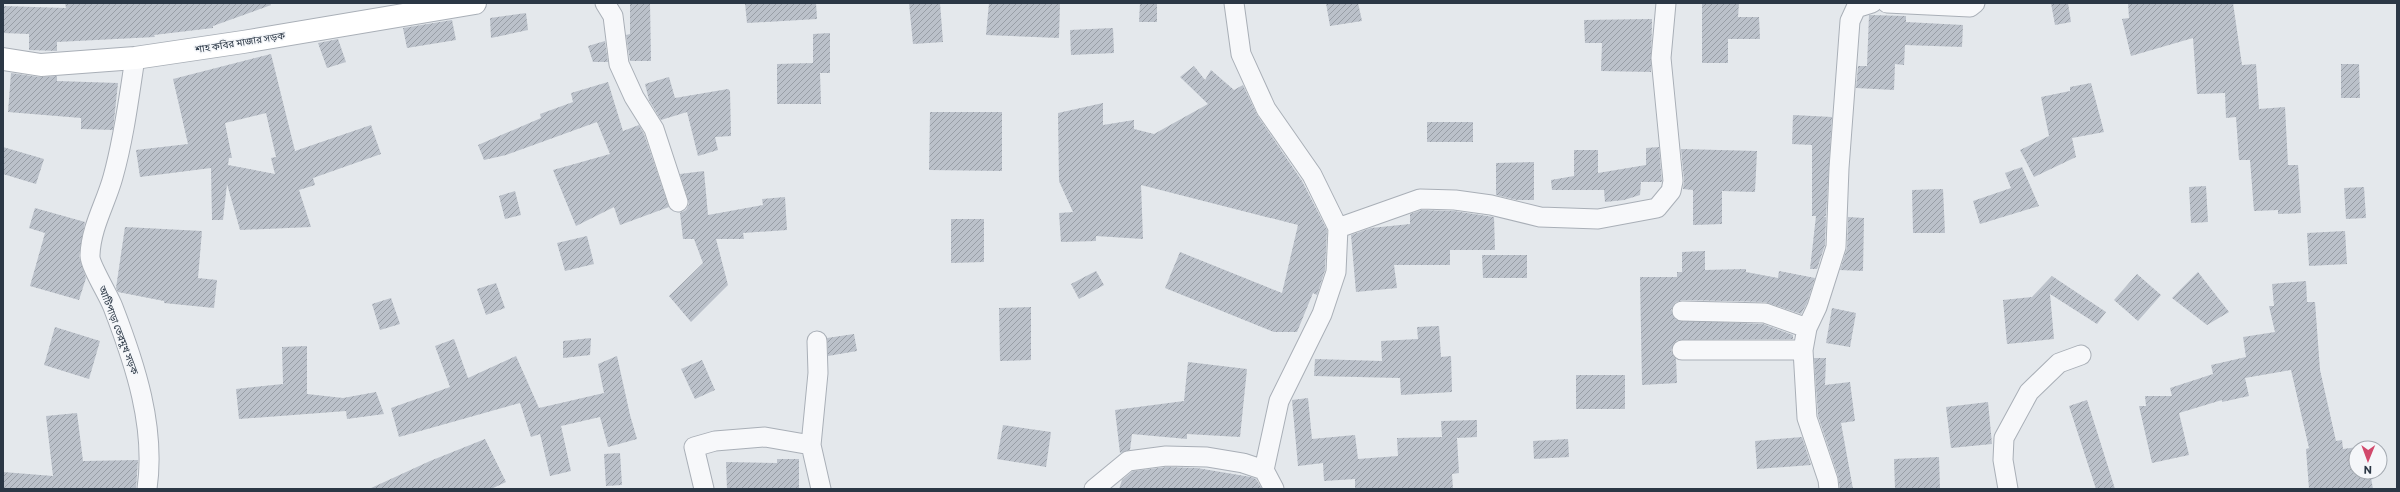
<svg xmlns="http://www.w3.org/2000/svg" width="2400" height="492" font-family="Commissioner,'Noto Sans Bengali',sans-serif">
<defs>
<pattern id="building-hatch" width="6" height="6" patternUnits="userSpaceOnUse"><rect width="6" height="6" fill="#bbc1ca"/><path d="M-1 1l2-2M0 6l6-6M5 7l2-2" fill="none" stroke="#989ea6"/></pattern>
</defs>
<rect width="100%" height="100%" fill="#e4e8ec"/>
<path fill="url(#building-hatch)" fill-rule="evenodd" d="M 65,3 L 270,3 L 271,5 L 213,26 L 213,28 L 154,35 L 155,37 L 57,42 L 57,51 L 29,50 L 29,34 L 3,33 L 3,6 L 66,8 Z
M 630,3 L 650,3 L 651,61 L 630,61 L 626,35 L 630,34 Z
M 745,3 L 816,3 L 817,19 L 747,23 Z
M 909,3 L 940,3 L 943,42 L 913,44 Z
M 989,3 L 1060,3 L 1059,38 L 986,35 Z
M 1140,3 L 1157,3 L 1157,22 L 1139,22 Z
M 1326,3 L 1358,3 L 1362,21 L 1330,26 Z
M 1702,3 L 1739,3 L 1738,17 L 1759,17 L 1760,39 L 1728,39 L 1728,63 L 1702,63 Z
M 2051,3 L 2068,3 L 2071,22 L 2055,25 Z
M 2128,3 L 2233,3 L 2242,65 L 2256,64 L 2259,109 L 2285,107 L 2288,165 L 2298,165 L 2301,213 L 2278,214 L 2278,210 L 2254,211 L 2250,160 L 2239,160 L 2236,117 L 2226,118 L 2225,93 L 2197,94 L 2193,38 L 2131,56 L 2122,19 L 2129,18 Z
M 526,13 L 528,30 L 491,38 L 490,18 Z
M 1869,15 L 1906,16 L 1906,22 L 1963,25 L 1962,47 L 1905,45 L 1904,65 L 1895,64 L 1894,90 L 1856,88 L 1858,66 L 1867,66 Z
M 1652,19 L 1651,72 L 1601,71 L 1602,43 L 1585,43 L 1584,20 Z
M 452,20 L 456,40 L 407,48 L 403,28 Z
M 1113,28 L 1114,53 L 1071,55 L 1070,30 Z
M 830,33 L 830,73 L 820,73 L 821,104 L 777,104 L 777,64 L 813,63 L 813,34 Z
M 338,39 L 346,62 L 327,68 L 318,43 Z
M 605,41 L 608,62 L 593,62 L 588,46 Z
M 271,54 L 295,151 L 371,125 L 381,154 L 313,178 L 315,185 L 299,190 L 311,227 L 240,230 L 227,184 L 223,220 L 212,220 L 211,168 L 140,177 L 136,150 L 188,144 L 173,79 ZM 266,113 L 276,157 L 271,158 L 275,174 L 228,165 L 229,158 L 232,158 L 225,123 Z
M 2341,64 L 2359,64 L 2360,98 L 2341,98 Z
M 1194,66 L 1205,80 L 1211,70 L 1234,90 L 1243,85 L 1257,115 L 1302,181 L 1327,230 L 1325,270 L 1317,295 L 1313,293 L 1297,332 L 1274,332 L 1165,288 L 1180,252 L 1282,293 L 1298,225 L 1141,185 L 1143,239 L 1096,236 L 1096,241 L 1061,242 L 1059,213 L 1073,212 L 1059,181 L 1058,113 L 1103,103 L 1103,125 L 1134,120 L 1134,129 L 1154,134 L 1208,104 L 1180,77 Z
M 11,73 L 39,77 L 57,76 L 57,81 L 118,83 L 113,130 L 81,129 L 81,118 L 8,112 Z
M 669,77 L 675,98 L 728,89 L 730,91 L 731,136 L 715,137 L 718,150 L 698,156 L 687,112 L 661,120 L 649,100 L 645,84 Z
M 608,82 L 623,131 L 639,125 L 644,134 L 669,207 L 620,225 L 614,207 L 576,226 L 553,170 L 610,154 L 597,122 L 506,155 L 484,160 L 478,145 L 541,118 L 540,114 L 573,102 L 571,93 Z
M 2091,83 L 2104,132 L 2072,138 L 2076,157 L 2034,177 L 2020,150 L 2049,136 L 2041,97 L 2070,91 L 2070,87 Z
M 930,112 L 1002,112 L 1002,171 L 929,170 Z
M 1793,115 L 1832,117 L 1826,216 L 1823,216 L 1826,217 L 1825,245 L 1817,269 L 1810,269 L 1816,216 L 1812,216 L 1812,145 L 1792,144 Z
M 1427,122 L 1473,122 L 1473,142 L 1427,142 Z
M 3,147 L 44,159 L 36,184 L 3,174 Z
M 1659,147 L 1662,182 L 1641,182 L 1640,195 L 1624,200 L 1605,202 L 1604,190 L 1552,190 L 1551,180 L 1574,176 L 1574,150 L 1598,150 L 1598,173 L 1646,165 L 1646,148 Z
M 1681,149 L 1757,151 L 1755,192 L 1722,191 L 1722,224 L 1693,225 L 1693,190 L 1683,189 L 1684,180 Z
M 1534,162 L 1534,200 L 1517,200 L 1496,195 L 1496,163 Z
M 2022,167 L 2039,206 L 1980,224 L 1973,201 L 2011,188 L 2005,173 Z
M 704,171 L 708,215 L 763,205 L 762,199 L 785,197 L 787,230 L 743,233 L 744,239 L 716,239 L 728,285 L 691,322 L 669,296 L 703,263 L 694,239 L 683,239 L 680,213 L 686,210 L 689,204 L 680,174 Z
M 2206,186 L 2208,222 L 2191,223 L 2189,187 Z
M 2364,187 L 2366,218 L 2346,219 L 2344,188 Z
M 1943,189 L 1945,233 L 1913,233 L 1912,190 Z
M 515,191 L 521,215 L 505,219 L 499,196 Z
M 35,208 L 85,222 L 79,256 L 86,278 L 79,300 L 30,286 L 45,233 L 29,228 Z
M 1422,210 L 1454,211 L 1494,217 L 1495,250 L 1450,250 L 1450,265 L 1394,265 L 1397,288 L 1356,292 L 1351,235 L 1371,228 L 1410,224 L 1410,214 Z
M 1848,217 L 1864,218 L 1863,271 L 1840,270 L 1847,248 Z
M 951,219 L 984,219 L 984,262 L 951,263 Z
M 125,227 L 202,231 L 198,278 L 217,280 L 214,308 L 164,303 L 164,301 L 118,292 L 116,288 Z
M 2345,231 L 2347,264 L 2309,266 L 2307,233 Z
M 587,236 L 594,264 L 565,271 L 557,243 Z
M 1705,251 L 1705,270 L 1746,269 L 1746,272 L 1778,278 L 1779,271 L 1815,278 L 1807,303 L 1801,314 L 1765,302 L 1682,300 L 1676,302 L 1671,310 L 1676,320 L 1763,324 L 1793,335 L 1793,339 L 1677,340 L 1671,350 L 1676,359 L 1677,383 L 1642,385 L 1640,277 L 1677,277 L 1677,272 L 1682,272 L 1682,252 Z
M 1482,255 L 1527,255 L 1527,278 L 1483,278 Z
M 1096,271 L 1104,285 L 1079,299 L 1071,284 Z
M 2198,272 L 2229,312 L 2207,325 L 2172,298 Z
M 2137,274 L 2161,295 L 2138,321 L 2114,300 Z
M 2052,276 L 2106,312 L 2097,324 L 2050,294 L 2054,339 L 2007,344 L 2003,300 L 2032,297 Z
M 2306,281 L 2307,302 L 2315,302 L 2320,370 L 2336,441 L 2342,440 L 2343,449 L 2365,446 L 2366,448 L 2356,448 L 2356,472 L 2370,472 L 2373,489 L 2309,489 L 2306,449 L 2309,448 L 2291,370 L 2245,378 L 2249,396 L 2222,402 L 2222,400 L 2179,413 L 2189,455 L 2152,463 L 2139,406 L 2146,406 L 2145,396 L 2172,396 L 2170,388 L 2213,374 L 2211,365 L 2246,357 L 2243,337 L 2275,332 L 2269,306 L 2274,306 L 2272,284 Z
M 496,283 L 505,308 L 486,315 L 477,289 Z
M 391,298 L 400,324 L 380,330 L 372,304 Z
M 1031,307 L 1031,360 L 1000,361 L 999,308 Z
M 1832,308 L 1856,313 L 1850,347 L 1826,343 Z
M 1439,326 L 1441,357 L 1451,356 L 1452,392 L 1401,395 L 1400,378 L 1314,376 L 1315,359 L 1382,361 L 1381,341 L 1418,339 L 1417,327 Z
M 55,327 L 100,341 L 89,379 L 44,365 Z
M 854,334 L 857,351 L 828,356 L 827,338 Z
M 591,338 L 590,355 L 563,358 L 563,341 Z
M 454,339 L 468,378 L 516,356 L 539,408 L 604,393 L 598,364 L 617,356 L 630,415 L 637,439 L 608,447 L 600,417 L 561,426 L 571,471 L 550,476 L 540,434 L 531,437 L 520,403 L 399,437 L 391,408 L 450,387 L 435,346 Z
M 307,346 L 307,394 L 343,398 L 376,392 L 384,414 L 347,419 L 346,411 L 239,419 L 236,389 L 283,384 L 282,347 Z
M 1814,358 L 1826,358 L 1825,385 L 1850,382 L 1855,421 L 1841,423 L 1853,489 L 1840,489 L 1838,476 L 1818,416 Z
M 702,360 L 715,390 L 695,399 L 681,369 Z
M 1188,362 L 1247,369 L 1240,437 L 1187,434 L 1187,439 L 1132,434 L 1130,450 L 1120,453 L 1115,410 L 1184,401 Z
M 1576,375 L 1625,375 L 1625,409 L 1576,409 Z
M 1308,398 L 1312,439 L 1355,435 L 1358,459 L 1398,456 L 1397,438 L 1442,437 L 1441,421 L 1477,420 L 1477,437 L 1457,438 L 1459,473 L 1452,474 L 1453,489 L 1355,489 L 1355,479 L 1324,481 L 1323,463 L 1298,466 L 1292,400 Z
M 2087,400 L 2093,419 L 2115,489 L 2096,489 L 2069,406 Z
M 1988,402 L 1992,444 L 1951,448 L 1946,407 Z
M 77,413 L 83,461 L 138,460 L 136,489 L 3,489 L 3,472 L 53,476 L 46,416 Z
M 1003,425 L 1051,432 L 1046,467 L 997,459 Z
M 1802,437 L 1811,465 L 1757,469 L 1755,441 Z
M 485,439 L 506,482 L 491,489 L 369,489 L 430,461 Z
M 1568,439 L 1569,457 L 1534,459 L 1533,441 Z
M 620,453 L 622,485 L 606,486 L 604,454 Z
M 1939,457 L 1940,489 L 1895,489 L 1894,459 Z
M 777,459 L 799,459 L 799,489 L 727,489 L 726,462 L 777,463 Z
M 1167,467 L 1197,468 L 1251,477 L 1256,479 L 1262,489 L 1119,489 L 1122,480 L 1133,471 Z"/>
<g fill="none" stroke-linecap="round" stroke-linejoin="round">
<defs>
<path id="street" d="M 605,3 L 613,16 L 619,64 L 634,97 L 654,129 L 678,202
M 1887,3 L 1970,7 L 1975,3
M 135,58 C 129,97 124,138 113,177 C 106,203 91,227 90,255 C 89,264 109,296 113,307 C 135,364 156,427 147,489
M 1338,228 L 1420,199 L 1455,200 L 1491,205 L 1540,217 L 1598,219 L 1657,208 L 1671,191 L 1673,181 L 1661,58 L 1666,3
M 1682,311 L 1765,313 L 1807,328
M 817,341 L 818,373 L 811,445 L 821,489
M 1682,350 L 1803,350
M 1264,470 L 1274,489
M 704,489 L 694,447 L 715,441 L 765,437 L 811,445
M 1094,489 L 1128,461 L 1166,456 L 1207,457 L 1243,463 L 1264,470 L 1279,401 L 1322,314 L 1336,272 L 1338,228 L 1312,175 L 1266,109 L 1241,54 L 1234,3
M 1829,489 L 1828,480 L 1807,418 L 1803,350 L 1807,328 L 1817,307 L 1836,247 L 1839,168 L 1850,21 L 1856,8 L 1872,3
M 2008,489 L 2003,460 L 2004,438 L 2029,392 L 2059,363 L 2081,355"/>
<path id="secondary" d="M 3,59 L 41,65 L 135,58 L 243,42 L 475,3"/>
</defs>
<use href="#street" stroke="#a9afb7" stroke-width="21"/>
<use href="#secondary" stroke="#a9afb7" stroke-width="24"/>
<use href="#street" stroke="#f7f8fa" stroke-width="19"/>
<use href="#secondary" stroke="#fff" stroke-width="22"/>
</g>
<g text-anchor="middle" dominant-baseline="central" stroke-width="3" stroke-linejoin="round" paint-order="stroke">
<g font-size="10" fill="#2b3745" stroke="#f4f6f9">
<text transform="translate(240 42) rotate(-9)">শাহ কবির মাজার সড়ক</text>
<text transform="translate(119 330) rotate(69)">আটিপাড়া তেরমুখ সড়ক</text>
</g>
</g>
<rect width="2400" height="492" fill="none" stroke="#2b3745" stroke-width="8"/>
<g transform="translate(2368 460) rotate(181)"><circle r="19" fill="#f4f6f9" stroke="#a4aab1"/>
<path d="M0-3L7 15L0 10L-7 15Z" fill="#d1496c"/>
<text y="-6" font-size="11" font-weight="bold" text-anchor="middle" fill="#2b3745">N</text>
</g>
</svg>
